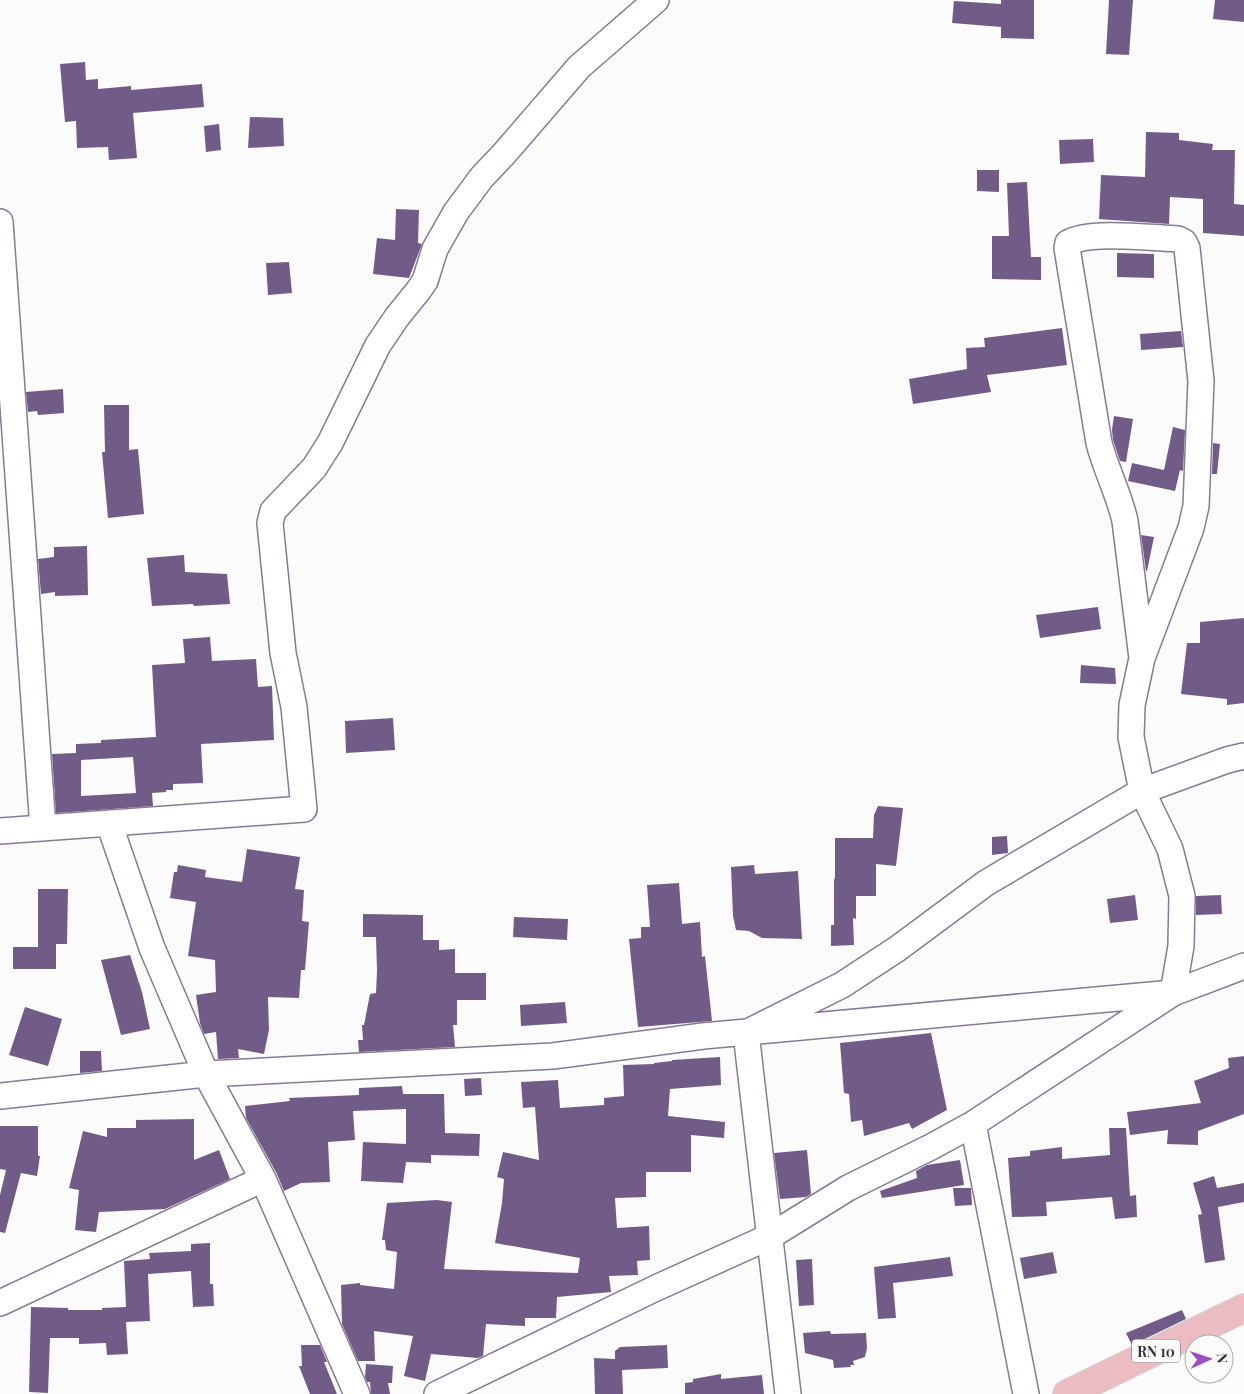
<svg xmlns="http://www.w3.org/2000/svg" width="1244" height="1394" font-family="'Playfair Display',serif">
<rect width="100%" height="100%" fill="#fbfbfb"/>
<path fill="#715c88" fill-rule="evenodd" d="M 1001,0 L 1034,0 L 1034,39 L 1001,38 L 1001,27 L 952,23 L 954,1 L 1001,4 Z
M 1109,0 L 1133,0 L 1129,55 L 1106,54 Z
M 1215,0 L 1244,0 L 1244,22 L 1213,19 Z
M 85,62 L 86,80 L 98,79 L 98,89 L 131,86 L 131,90 L 202,84 L 204,107 L 133,113 L 137,158 L 109,160 L 108,147 L 77,148 L 76,121 L 65,122 L 60,64 Z
M 250,117 L 283,118 L 284,146 L 248,148 Z
M 219,124 L 221,150 L 206,152 L 204,126 Z
M 1146,132 L 1179,133 L 1179,140 L 1213,144 L 1212,150 L 1235,150 L 1234,204 L 1244,205 L 1244,236 L 1203,233 L 1203,199 L 1170,197 L 1169,224 L 1099,219 L 1101,175 L 1145,177 Z
M 1093,139 L 1094,162 L 1060,164 L 1059,140 Z
M 977,170 L 999,170 L 999,192 L 977,191 Z
M 1027,182 L 1031,257 L 1041,257 L 1041,280 L 992,279 L 992,236 L 1009,236 L 1007,183 Z
M 396,209 L 419,210 L 418,243 L 422,244 L 409,278 L 373,274 L 377,238 L 395,240 Z
M 1117,253 L 1154,254 L 1154,278 L 1117,277 Z
M 289,262 L 292,293 L 268,295 L 266,263 Z
M 1062,328 L 1067,365 L 987,375 L 991,392 L 913,404 L 909,379 L 967,369 L 966,348 L 985,347 L 984,338 Z
M 1181,331 L 1183,347 L 1141,350 L 1140,334 Z
M 63,389 L 64,413 L 38,415 L 37,411 L 28,412 L 26,392 Z
M 104,405 L 129,405 L 129,450 L 138,449 L 144,514 L 108,518 L 102,452 L 105,452 Z
M 1114,416 L 1133,419 L 1126,462 L 1120,461 L 1113,440 L 1112,430 Z
M 1173,427 L 1185,430 L 1183,471 L 1180,470 L 1175,491 L 1128,481 L 1132,463 L 1164,470 Z
M 1213,443 L 1220,444 L 1217,474 L 1212,474 Z
M 1141,535 L 1154,537 L 1147,571 L 1146,571 Z
M 87,546 L 88,595 L 55,596 L 55,592 L 41,594 L 38,559 L 54,557 L 54,547 Z
M 184,555 L 185,572 L 227,574 L 230,604 L 194,606 L 193,604 L 152,606 L 147,558 Z
M 1098,607 L 1101,629 L 1040,638 L 1036,615 Z
M 1244,618 L 1244,703 L 1227,705 L 1227,699 L 1181,694 L 1187,643 L 1200,643 L 1200,622 Z
M 210,637 L 212,661 L 256,659 L 258,687 L 272,686 L 274,740 L 201,744 L 203,783 L 173,784 L 173,790 L 166,790 L 166,792 L 152,793 L 153,806 L 56,813 L 52,754 L 76,753 L 76,744 L 101,743 L 101,740 L 156,737 L 152,665 L 185,663 L 183,639 ZM 133,757 L 136,793 L 81,796 L 81,760 Z
M 1081,665 L 1115,668 L 1116,684 L 1080,683 Z
M 393,718 L 395,750 L 346,753 L 345,721 Z
M 878,806 L 903,808 L 896,866 L 876,864 L 876,896 L 856,896 L 856,919 L 853,918 L 854,945 L 831,946 L 831,925 L 834,925 L 834,879 L 835,879 L 835,838 L 873,838 L 874,815 Z
M 1007,836 L 1008,853 L 992,855 L 992,837 Z
M 247,849 L 300,857 L 295,889 L 304,890 L 302,921 L 309,922 L 305,970 L 301,970 L 299,998 L 268,997 L 269,1030 L 264,1054 L 238,1049 L 239,1058 L 218,1059 L 216,1032 L 204,1034 L 200,1023 L 196,995 L 216,992 L 215,960 L 188,956 L 196,902 L 170,898 L 174,872 L 177,872 L 178,865 L 206,870 L 205,877 L 242,882 Z
M 754,865 L 755,874 L 798,871 L 802,939 L 762,938 L 749,931 L 736,930 L 733,916 L 731,867 Z
M 679,883 L 682,924 L 700,922 L 702,957 L 705,956 L 712,1021 L 638,1027 L 629,939 L 641,938 L 641,927 L 650,927 L 647,885 Z
M 38,889 L 68,889 L 67,944 L 56,944 L 56,969 L 13,969 L 13,947 L 38,947 Z
M 1135,895 L 1138,920 L 1110,923 L 1107,899 Z
M 1221,895 L 1222,914 L 1196,915 L 1196,896 Z
M 363,914 L 423,915 L 423,940 L 439,940 L 439,950 L 455,949 L 455,973 L 486,973 L 486,1000 L 457,1000 L 457,1025 L 453,1025 L 455,1047 L 359,1052 L 358,1040 L 363,1040 L 362,1025 L 364,1025 L 370,994 L 376,993 L 377,971 L 376,937 L 363,937 Z
M 514,917 L 568,919 L 567,940 L 513,937 Z
M 130,955 L 142,992 L 150,1029 L 121,1035 L 101,960 Z
M 565,1002 L 567,1023 L 521,1026 L 520,1005 Z
M 25,1007 L 62,1019 L 48,1066 L 9,1055 Z
M 931,1033 L 947,1110 L 912,1129 L 909,1123 L 864,1136 L 862,1120 L 851,1122 L 849,1094 L 844,1093 L 840,1043 Z
M 80,1051 L 101,1051 L 102,1071 L 80,1073 Z
M 1244,1056 L 1244,1114 L 1198,1131 L 1198,1145 L 1167,1144 L 1168,1130 L 1130,1135 L 1127,1112 L 1201,1103 L 1194,1081 L 1229,1068 L 1228,1058 Z
M 720,1057 L 721,1085 L 670,1089 L 668,1116 L 725,1122 L 724,1138 L 691,1135 L 691,1172 L 646,1172 L 646,1197 L 615,1198 L 617,1228 L 649,1226 L 650,1260 L 637,1261 L 638,1275 L 609,1276 L 611,1292 L 557,1297 L 556,1318 L 525,1318 L 525,1326 L 486,1324 L 483,1356 L 478,1358 L 431,1354 L 425,1381 L 404,1376 L 413,1336 L 374,1331 L 375,1361 L 358,1361 L 342,1324 L 341,1285 L 360,1283 L 360,1285 L 394,1289 L 397,1252 L 386,1250 L 385,1240 L 382,1240 L 387,1203 L 437,1200 L 452,1202 L 444,1269 L 578,1273 L 580,1258 L 495,1243 L 502,1203 L 504,1179 L 497,1177 L 503,1152 L 539,1160 L 535,1107 L 523,1108 L 521,1082 L 558,1080 L 560,1108 L 604,1105 L 604,1098 L 624,1096 L 623,1065 L 654,1064 L 654,1063 L 672,1061 L 672,1060 Z
M 481,1078 L 482,1095 L 465,1096 L 464,1079 Z
M 402,1086 L 403,1094 L 444,1094 L 445,1133 L 480,1134 L 479,1156 L 431,1155 L 431,1163 L 406,1162 L 403,1183 L 361,1181 L 363,1142 L 406,1144 L 406,1109 L 353,1111 L 355,1140 L 328,1142 L 330,1182 L 301,1183 L 284,1191 L 276,1172 L 246,1118 L 245,1106 L 290,1101 L 289,1098 L 359,1095 L 359,1088 Z
M 194,1119 L 194,1160 L 219,1150 L 230,1179 L 165,1209 L 99,1212 L 96,1232 L 75,1230 L 79,1190 L 69,1188 L 83,1131 L 107,1137 L 107,1128 L 136,1128 L 136,1120 Z
M 0,1126 L 38,1126 L 38,1156 L 40,1156 L 37,1176 L 21,1173 L 5,1233 L 0,1232 L 0,1195 L 6,1170 L 0,1169 Z
M 1109,1128 L 1126,1128 L 1130,1196 L 1136,1195 L 1137,1217 L 1115,1219 L 1112,1197 L 1046,1202 L 1047,1216 L 1012,1217 L 1008,1158 L 1030,1156 L 1030,1151 L 1062,1147 L 1062,1159 L 1110,1155 Z
M 807,1150 L 811,1194 L 806,1197 L 780,1199 L 774,1153 Z
M 960,1160 L 964,1185 L 882,1198 L 880,1191 L 917,1178 L 916,1171 L 927,1165 Z
M 1214,1176 L 1217,1188 L 1244,1183 L 1244,1202 L 1218,1207 L 1225,1260 L 1205,1263 L 1198,1215 L 1202,1214 L 1193,1183 Z
M 953,1188 L 971,1188 L 972,1205 L 955,1206 Z
M 210,1243 L 210,1284 L 213,1284 L 214,1306 L 193,1307 L 191,1271 L 148,1274 L 150,1321 L 126,1322 L 128,1354 L 107,1355 L 106,1343 L 79,1344 L 79,1338 L 50,1338 L 48,1393 L 29,1392 L 31,1307 L 68,1308 L 68,1310 L 102,1310 L 102,1308 L 126,1307 L 124,1261 L 150,1259 L 149,1253 L 191,1251 L 191,1244 Z
M 1053,1252 L 1057,1273 L 1024,1279 L 1020,1258 Z
M 950,1257 L 953,1276 L 893,1283 L 896,1318 L 878,1319 L 874,1267 Z
M 812,1259 L 814,1305 L 799,1306 L 796,1260 Z
M 1182,1310 L 1186,1319 L 1132,1345 L 1126,1333 Z
M 830,1331 L 831,1334 L 866,1333 L 867,1348 L 865,1357 L 853,1361 L 854,1365 L 850,1365 L 851,1367 L 834,1368 L 833,1360 L 805,1353 L 803,1333 Z
M 301,1345 L 320,1345 L 327,1362 L 324,1362 L 337,1394 L 310,1394 L 299,1366 L 302,1366 Z
M 667,1345 L 668,1368 L 622,1370 L 623,1394 L 595,1394 L 594,1358 L 615,1359 L 615,1351 L 620,1347 Z
M 366,1364 L 393,1366 L 392,1383 L 388,1383 L 390,1394 L 371,1394 L 370,1382 L 367,1382 L 365,1377 Z
M 721,1374 L 721,1379 L 762,1375 L 764,1394 L 685,1394 L 685,1383 L 693,1382 L 693,1379 Z"/>
<g fill="none" stroke-linecap="round" stroke-linejoin="round">
<defs>
<path id="minor" d="M 0,222 L 43,828
M 1142,658 L 1125,521 C 1119,494 1106,470 1099,443 L 1067,248 L 1068,243 C 1089,230 1152,238 1178,239 L 1184,242 L 1187,248 L 1201,381 L 1196,506 L 1191,528 L 1142,658 L 1132,705 L 1131,737 L 1142,791 L 1170,849 L 1182,896 L 1181,946 L 1173,993
M 109,823 L 152,948 L 206,1074 L 263,1179 L 357,1394
M 0,831 L 304,809 L 294,707 L 283,653 L 270,523 L 273,511 L 314,468 L 330,443 L 378,345 L 397,317 L 418,291 L 425,281 L 435,249 L 456,212 L 482,177 L 503,155 L 579,67 L 656,0
M 0,1096 L 206,1074 L 553,1056 L 703,1036 L 1173,993
M 973,1124 L 1026,1394
M 0,1303 L 263,1179
M 437,1394 L 656,1288 L 769,1237 L 848,1188 L 931,1147 L 973,1124 L 1173,993 L 1244,966
M 788,1394 L 746,1033 L 842,985 L 897,949 L 986,883 L 1142,791 L 1227,760 L 1244,756"/>
<path id="major" d="M 1067,1394 L 1244,1308"/>
</defs>
<use href="#minor" stroke="#877b94" stroke-width="28"/>
<use href="#major" stroke="#d7d6d8" stroke-width="30"/>
<use href="#minor" stroke="#fff" stroke-width="25"/>
<use href="#major" stroke="#ecbcc3" stroke-width="28"/>
</g>
<g text-anchor="middle" dominant-baseline="central" stroke-width="5" stroke-linejoin="round" paint-order="stroke">
<rect fill="#fbfbfb" stroke="#706d75" stroke-width="1" x="1132" y="1339.5" width="48" height="23" rx="4"/>
<g font-size="14" font-weight="bold" fill="#35303b">
<text x="1156" y="1351">RN 10</text>
</g>
</g>
<g transform="translate(1209 1359) rotate(87)"><circle r="24" fill="#fbfbfb" stroke="#acaaae"/>
<path d="M0-4L9 19L0 12L-9 19Z" fill="#9a4ec0"/>
<text y="-8" font-size="14" font-weight="bold" text-anchor="middle" fill="#35303b">N</text>
</g>
</svg>
